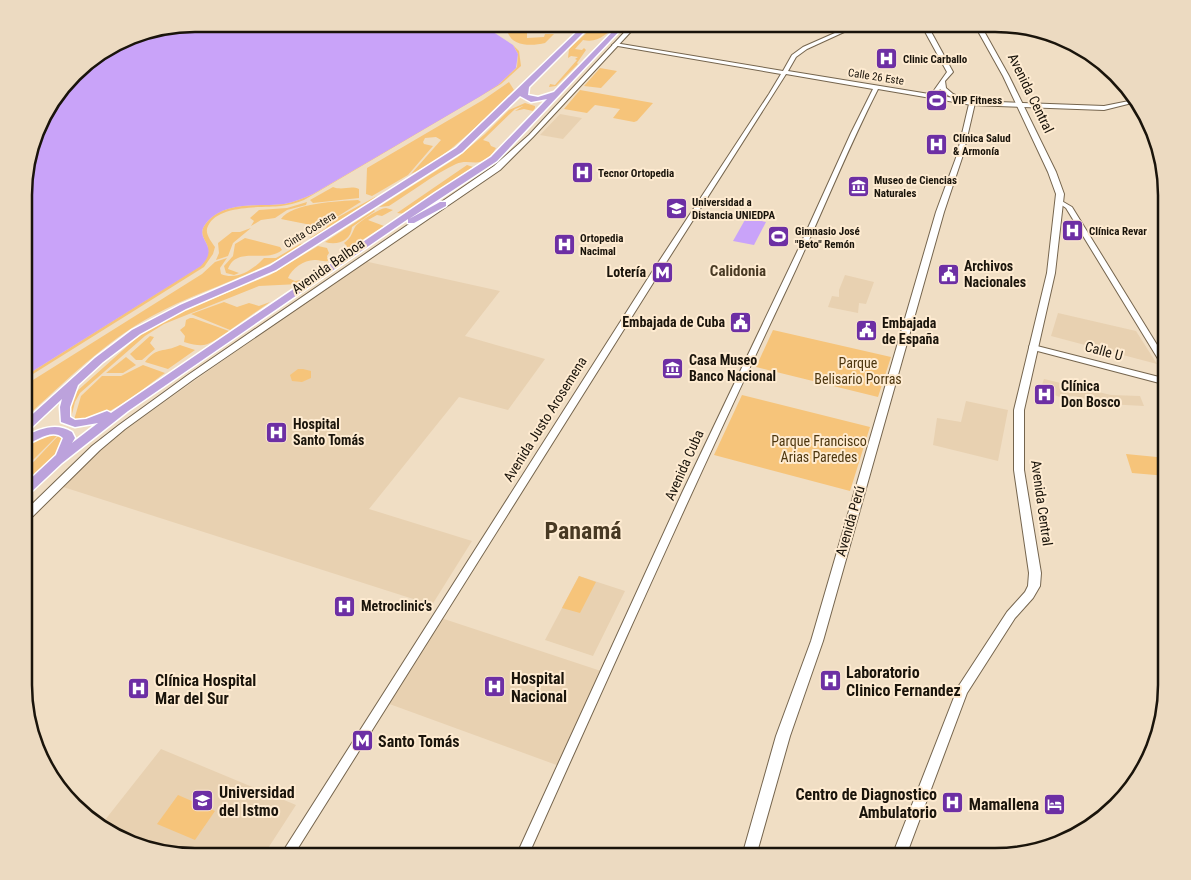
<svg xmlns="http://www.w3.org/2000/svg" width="1191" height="880" font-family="'Roboto Condensed',sans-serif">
<rect width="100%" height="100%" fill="#f0dec4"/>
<path fill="#e8d1b1" d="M 560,114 L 582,118 L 563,139 L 540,135 Z
M 364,261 L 500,291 L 465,336 L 545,359 L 508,410 L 459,397 L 369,509 L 472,541 L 432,605 L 57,485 L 98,449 Z
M 845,275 L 874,282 L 866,304 L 859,303 L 858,313 L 828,307 L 832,296 L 839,297 L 839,290 Z
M 1058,313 L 1136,331 L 1157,364 L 1051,336 Z
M 1044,379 L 1111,395 L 1140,396 L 1144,406 L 1107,404 L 1074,396 L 1060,397 L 1040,390 Z
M 966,401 L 1008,410 L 998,461 L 933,445 L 937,418 L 961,422 Z
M 579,576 L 625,591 L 593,656 L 545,640 Z
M 438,617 L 604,672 L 562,767 L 384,702 Z
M 161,749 L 296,805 L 263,856 L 185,856 L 130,843 L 101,825 Z"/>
<path fill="#f6c47a" d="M 521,24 L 527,24 L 522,28 L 523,30 L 527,30 L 527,38 L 544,37 L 545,34 L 554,34 L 545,43 C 533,46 513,47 508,33 L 511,28 Z
M 596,24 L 617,24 C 605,35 599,43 583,40 L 575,49 L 582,50 L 584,48 L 586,50 L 577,63 L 578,64 L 556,86 L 549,87 L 550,84 L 555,85 L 577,60 L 575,59 L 578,57 L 571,56 L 568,58 L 569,49 Z
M 513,45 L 519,51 L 521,66 L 501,84 L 304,200 C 297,203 289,205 281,206 C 263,208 218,204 208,226 C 204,233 211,241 215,247 L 213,254 L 204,267 L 25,379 L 25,376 L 200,266 C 222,243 191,240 207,222 C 225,200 259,207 284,204 C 294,202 304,198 313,194 L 499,84 L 517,67 L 518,54 Z
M 600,68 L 617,71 L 601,88 L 584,86 Z
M 509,82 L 514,90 C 482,120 451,156 411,174 L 441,140 L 436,137 L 425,138 L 423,142 L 424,144 L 433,146 L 408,175 L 372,196 L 366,194 L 367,168 L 483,100 Z
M 580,90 L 653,103 L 637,121 L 634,122 L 613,118 L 620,109 L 595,105 L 587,113 L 564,109 Z
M 525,103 L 535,106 L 535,108 L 533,111 L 524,109 L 515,111 L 523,106 L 515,109 L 483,140 L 489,142 L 491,146 L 496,148 C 482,172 471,157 456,164 C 434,174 410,193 389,206 L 379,207 L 458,157 L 485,134 L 509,110 Z
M 467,165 L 473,167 L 405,214 L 397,213 Z
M 333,187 C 343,191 350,185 359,189 L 359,198 L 313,203 L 310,200 Z
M 377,196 L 373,200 L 311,239 L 310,238 L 326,228 L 329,222 Z
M 358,200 L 361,202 L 359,203 L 321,227 L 281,219 C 291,203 339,201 358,200 Z
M 307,202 L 306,205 L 287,210 L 275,218 L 261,220 L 251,226 L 254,221 L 250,218 L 259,210 L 287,208 Z
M 386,208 L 393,210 L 382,216 L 377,215 L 368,220 L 384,226 L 345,251 L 347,246 L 344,243 C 351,238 351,235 355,227 C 358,222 380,208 386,208 Z
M 374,210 L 375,211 L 352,227 C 351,241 337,246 325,242 Z
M 251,228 L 233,243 L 228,256 L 216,260 L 219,253 L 218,243 L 232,232 L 240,232 Z
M 245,238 L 280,247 L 282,250 C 266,264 237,245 228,269 L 239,273 L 234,275 L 226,273 L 224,266 L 233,256 L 235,244 Z
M 306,243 C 258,275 202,289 152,316 C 104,342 65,382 25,418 L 25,385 L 202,274 L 215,262 L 227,258 L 220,268 L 221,274 C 237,281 254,269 264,258 L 276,258 L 300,244 Z
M 318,246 L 327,248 L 329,253 L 327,256 L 328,261 C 324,262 320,260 316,260 C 305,259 292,268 288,278 L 295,281 L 306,279 L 299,284 L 259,286 L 164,324 L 145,336 L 80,393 L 75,402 L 71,418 C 68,409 70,400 76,392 L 141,334 L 153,327 L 183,311 L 270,275 Z
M 224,302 L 237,307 L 249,303 L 259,306 L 270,302 L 230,330 L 191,314 Z
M 190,318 L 193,318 L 229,331 C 208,344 208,349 184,342 L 185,336 L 180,330 L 185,326 L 186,320 Z
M 773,330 L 891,357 L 878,397 L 756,367 Z
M 150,336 L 154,337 L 150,343 L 155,349 L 142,360 L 136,360 L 130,354 Z
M 180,345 L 195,350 L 168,369 L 145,362 C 157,346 164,353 180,345 Z
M 126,357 L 136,365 L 123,373 L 106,373 Z
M 143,365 L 165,373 C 144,388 99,426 74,420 L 81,396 L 102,376 L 121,376 Z
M 298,369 L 303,369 L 311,371 L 311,378 L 302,382 L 292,381 L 290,375 Z
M 742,395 L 870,427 L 850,491 L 714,455 Z
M 50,435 L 58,435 L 25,468 L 25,445 Z
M 59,435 L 64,439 L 57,453 L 25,483 L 25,471 Z
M 1126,454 L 1167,458 L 1167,476 L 1132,473 Z
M 579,576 L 596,582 L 580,613 L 562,608 Z
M 178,795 L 215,811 L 195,840 L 157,824 Z"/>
<path fill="#c9a3f9" d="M 196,24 L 481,24 L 513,45 L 518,54 L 516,68 L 498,85 L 479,97 L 313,194 C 304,198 294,202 284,204 C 259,207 226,200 207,222 C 191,240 222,244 201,266 L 25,376 L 25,173 L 47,110 L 82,66 L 140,33 Z
M 746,218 L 766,222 L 754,245 L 733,241 Z"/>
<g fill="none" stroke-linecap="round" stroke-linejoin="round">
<defs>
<path id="tertiary" d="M 853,25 L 855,26 L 855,27 L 807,49 L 796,57 L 788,71 L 972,101 L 1104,106 L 1134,100 L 1136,102 L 1104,110 L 972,105 L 878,89 C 846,152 820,218 790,282 C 700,472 614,664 528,856 L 516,856 L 682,493 L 797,252 L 851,133 L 873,89 L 786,74 L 660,272 L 293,856 L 280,856 L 652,272 L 769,94 L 781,74 L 612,45 L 615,43 L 783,71 L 792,55 L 803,47 Z
M 1060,200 L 1072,207 L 1167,361 L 1167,370 L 1163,367 L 1066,208 L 1057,202 Z
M 1030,345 L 1033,345 L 1167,379 L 1167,385 L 1030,349 L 1029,347 Z"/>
<path id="secondary" d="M 632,24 L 638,24 L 533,137 L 500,170 L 194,379 L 125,429 L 100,450 L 29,520 L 25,521 L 25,511 L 92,446 L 119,425 L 188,375 L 494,166 L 529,135 Z
M 928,24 L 935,24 L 929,28 L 953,72 L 945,81 L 946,88 L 953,94 L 975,103 L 963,155 L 944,212 L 823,641 L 790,736 L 756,856 L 742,856 L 776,736 L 811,641 L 936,212 L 957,155 L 969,104 L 949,96 L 940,89 L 935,97 L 930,96 L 947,72 L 923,28 Z
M 974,24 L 980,24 L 1009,76 L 1056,172 L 1064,194 L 1055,273 L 1024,410 L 1024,470 L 1041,573 L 1040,586 L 1033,598 L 1015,618 L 967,693 L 906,856 L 892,856 L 958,687 L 1007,612 L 1025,592 L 1028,586 L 1029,573 L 1014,470 L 1014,410 L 1047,273 L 1056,194 L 1048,172 L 1003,76 Z"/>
<path id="trunk" d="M 585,24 L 592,24 L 529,87 L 528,95 L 538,97 L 554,92 L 620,24 L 626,24 L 497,161 L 409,219 L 440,202 L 446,202 L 446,206 L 414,223 L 408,223 L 408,219 L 128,411 L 62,463 L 29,494 L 25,495 L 25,484 L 56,455 L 63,438 C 52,428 37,441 25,445 L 25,436 C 40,429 56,422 72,432 L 75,438 L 72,443 L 98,423 L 75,427 L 61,422 L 60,407 L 62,399 L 29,430 L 25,431 L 25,421 L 95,358 L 132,330 L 180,305 L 270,266 L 456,148 ZM 520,96 L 531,102 L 547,99 L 491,157 L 435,193 L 111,413 L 107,411 L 86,419 L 75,420 L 70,417 L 70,407 L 78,385 L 103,362 L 140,334 L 186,309 L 276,270 L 462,152 Z"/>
</defs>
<use href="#tertiary" stroke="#75654e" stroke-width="2"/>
<use href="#secondary" stroke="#75654e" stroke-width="2"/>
<use href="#trunk" stroke="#fff" stroke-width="3"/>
<use href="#tertiary" fill="#fff" fill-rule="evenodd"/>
<use href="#secondary" fill="#fff" fill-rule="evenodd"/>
<use href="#trunk" fill="#bca2dc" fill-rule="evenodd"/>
</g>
<defs>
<symbol id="hospital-square" viewBox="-11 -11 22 22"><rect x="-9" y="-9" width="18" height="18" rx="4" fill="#6d2fa4" stroke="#feebd1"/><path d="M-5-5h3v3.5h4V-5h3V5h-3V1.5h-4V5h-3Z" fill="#fff"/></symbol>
<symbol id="stadium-square" viewBox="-11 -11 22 22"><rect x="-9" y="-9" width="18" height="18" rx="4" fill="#6d2fa4" stroke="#feebd1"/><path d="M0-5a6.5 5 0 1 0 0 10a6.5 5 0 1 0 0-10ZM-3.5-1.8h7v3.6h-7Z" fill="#fff"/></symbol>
<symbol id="museum-square" viewBox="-11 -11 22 22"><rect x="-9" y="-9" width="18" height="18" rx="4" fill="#6d2fa4" stroke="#feebd1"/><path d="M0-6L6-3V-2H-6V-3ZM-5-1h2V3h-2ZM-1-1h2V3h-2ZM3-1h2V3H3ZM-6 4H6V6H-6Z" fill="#fff"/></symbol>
<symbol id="university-square" viewBox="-11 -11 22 22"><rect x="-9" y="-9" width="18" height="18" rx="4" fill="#6d2fa4" stroke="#feebd1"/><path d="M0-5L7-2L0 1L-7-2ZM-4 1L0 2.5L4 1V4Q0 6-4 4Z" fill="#fff"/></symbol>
<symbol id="metro-square" viewBox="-11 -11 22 22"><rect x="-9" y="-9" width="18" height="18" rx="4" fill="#6d2fa4" stroke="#feebd1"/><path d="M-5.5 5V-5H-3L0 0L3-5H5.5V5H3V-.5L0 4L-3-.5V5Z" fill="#fff"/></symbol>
<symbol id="civic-square" viewBox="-11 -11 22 22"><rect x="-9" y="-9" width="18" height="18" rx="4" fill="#6d2fa4" stroke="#feebd1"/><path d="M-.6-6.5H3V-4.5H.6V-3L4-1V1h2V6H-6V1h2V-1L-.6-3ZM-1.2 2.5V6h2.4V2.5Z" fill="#fff"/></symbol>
<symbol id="hotel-square" viewBox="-11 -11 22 22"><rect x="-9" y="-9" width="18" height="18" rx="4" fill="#6d2fa4" stroke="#feebd1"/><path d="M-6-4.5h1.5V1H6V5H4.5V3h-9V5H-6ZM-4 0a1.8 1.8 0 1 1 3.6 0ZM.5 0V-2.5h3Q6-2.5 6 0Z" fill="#fff"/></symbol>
</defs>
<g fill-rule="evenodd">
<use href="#hospital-square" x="874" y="46" width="25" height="25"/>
<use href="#stadium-square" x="924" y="88" width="25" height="25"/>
<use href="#hospital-square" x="924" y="132" width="25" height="25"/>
<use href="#hospital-square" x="570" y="160" width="25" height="25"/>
<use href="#museum-square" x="846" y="174" width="25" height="25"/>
<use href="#university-square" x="664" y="196" width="25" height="25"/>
<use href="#hospital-square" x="1060" y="218" width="25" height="25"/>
<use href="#stadium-square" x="766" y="224" width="25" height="25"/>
<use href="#hospital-square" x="552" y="232" width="25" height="25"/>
<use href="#metro-square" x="650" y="260" width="25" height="25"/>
<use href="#civic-square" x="936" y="262" width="25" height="25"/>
<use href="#civic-square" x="728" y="310" width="25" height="25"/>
<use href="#civic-square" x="854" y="318" width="25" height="25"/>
<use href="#museum-square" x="660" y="356" width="25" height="25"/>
<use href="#hospital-square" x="1032" y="382" width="25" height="25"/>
<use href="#hospital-square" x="264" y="420" width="25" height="25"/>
<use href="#hospital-square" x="332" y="594" width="25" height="25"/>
<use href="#hospital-square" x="818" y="668" width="25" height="25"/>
<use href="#hospital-square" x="482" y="674" width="25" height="25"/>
<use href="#hospital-square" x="126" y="676" width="25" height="25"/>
<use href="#metro-square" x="350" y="728" width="25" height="25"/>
<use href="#university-square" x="190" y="788" width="25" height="25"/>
<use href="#hospital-square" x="940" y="790" width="25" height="25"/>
<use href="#hotel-square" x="1042" y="792" width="25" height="25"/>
</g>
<g text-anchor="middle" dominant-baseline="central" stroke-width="4" stroke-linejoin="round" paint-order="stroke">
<g font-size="11" font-weight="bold" fill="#1a140b" stroke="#feebd1" text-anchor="start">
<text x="903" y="59">Clinic Carballo</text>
<text x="952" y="100">VIP Fitness</text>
<text x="953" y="138">Clínica Salud<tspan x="953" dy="13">&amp; Armonía</tspan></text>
<text x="598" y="173">Tecnor Ortopedia</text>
<text x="874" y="180">Museo de Ciencias<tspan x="874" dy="13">Naturales</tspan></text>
<text x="692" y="202">Universidad a<tspan x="692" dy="13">Distancia UNIEDPA</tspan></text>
<text x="795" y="231">Gimnasio José<tspan x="795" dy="13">"Beto" Remón</tspan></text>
<text x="1089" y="231">Clínica Revar</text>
<text x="580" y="238">Ortopedia<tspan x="580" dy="13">Nacimal</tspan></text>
</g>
<g font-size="11" fill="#1a140b" stroke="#feebd1">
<text transform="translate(876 77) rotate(9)">Calle 26 Este</text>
<text transform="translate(310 230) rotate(-32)">Cinta Costera</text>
</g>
<g font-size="14" fill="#1a140b" stroke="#feebd1">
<text transform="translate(1031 93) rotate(64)">Avenida Central</text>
<text transform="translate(328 266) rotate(-35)">Avenida Balboa</text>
<text transform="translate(1104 351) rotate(15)">Calle U</text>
<text transform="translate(545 419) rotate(-58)">Avenida Justo Arosemena</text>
<text transform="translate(684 465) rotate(-66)">Avenida Cuba</text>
<text transform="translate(1042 503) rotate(82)">Avenida Central</text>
<text transform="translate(850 521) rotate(-74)">Avenida Perú</text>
</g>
<g font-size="14" font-weight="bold" fill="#1a140b" stroke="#feebd1" text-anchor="start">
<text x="964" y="266">Archivos<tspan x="964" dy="16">Nacionales</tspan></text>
<text x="646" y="272" text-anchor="end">Lotería</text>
<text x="725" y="322" text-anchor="end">Embajada de Cuba</text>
<text x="882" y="323">Embajada<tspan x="882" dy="16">de España</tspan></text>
<text x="689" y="360">Casa Museo<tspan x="689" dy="16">Banco Nacional</tspan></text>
<text x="1061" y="386">Clínica<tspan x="1061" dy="16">Don Bosco</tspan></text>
<text x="293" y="424">Hospital<tspan x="293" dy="16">Santo Tomás</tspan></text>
<text x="361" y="606">Metroclinic's</text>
</g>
<g font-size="14" fill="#4d360f" stroke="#feebd1">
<text x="858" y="363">Parque<tspan x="858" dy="16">Belisario Porras</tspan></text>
<text x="819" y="441">Parque Francisco<tspan x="819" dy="16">Arias Paredes</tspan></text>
</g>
<g font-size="15" font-weight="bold" fill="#483923" stroke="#feebd1">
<text x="738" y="271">Calidonia</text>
</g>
<g font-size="16" font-weight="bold" fill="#1a140b" stroke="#feebd1" text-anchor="start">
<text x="846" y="672">Laboratorio<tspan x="846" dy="18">Clinico Fernandez</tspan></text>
<text x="511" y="678">Hospital<tspan x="511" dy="18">Nacional</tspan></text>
<text x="155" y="680">Clínica Hospital<tspan x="155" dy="18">Mar del Sur</tspan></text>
<text x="378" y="741">Santo Tomás</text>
<text x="219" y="792">Universidad<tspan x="219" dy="18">del Istmo</tspan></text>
<text x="937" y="794" text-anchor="end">Centro de Diagnostico<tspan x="937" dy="18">Ambulatorio</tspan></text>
<text x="1039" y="804" text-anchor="end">Mamallena</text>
</g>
<g font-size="24" font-weight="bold" fill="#483923" stroke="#feebd1">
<text x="583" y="531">Panamá</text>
</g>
</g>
<path d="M0 0H1191V880H0ZM195 32H995A163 163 0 0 1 1158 195V685A163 163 0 0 1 995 848H195A163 163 0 0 1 32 685V195A163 163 0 0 1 195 32Z" fill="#ecdac1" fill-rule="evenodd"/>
<path fill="none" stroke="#1a140b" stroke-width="2.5" d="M195 32H995A163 163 0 0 1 1158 195V685A163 163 0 0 1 995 848H195A163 163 0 0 1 32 685V195A163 163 0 0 1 195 32Z"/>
</svg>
